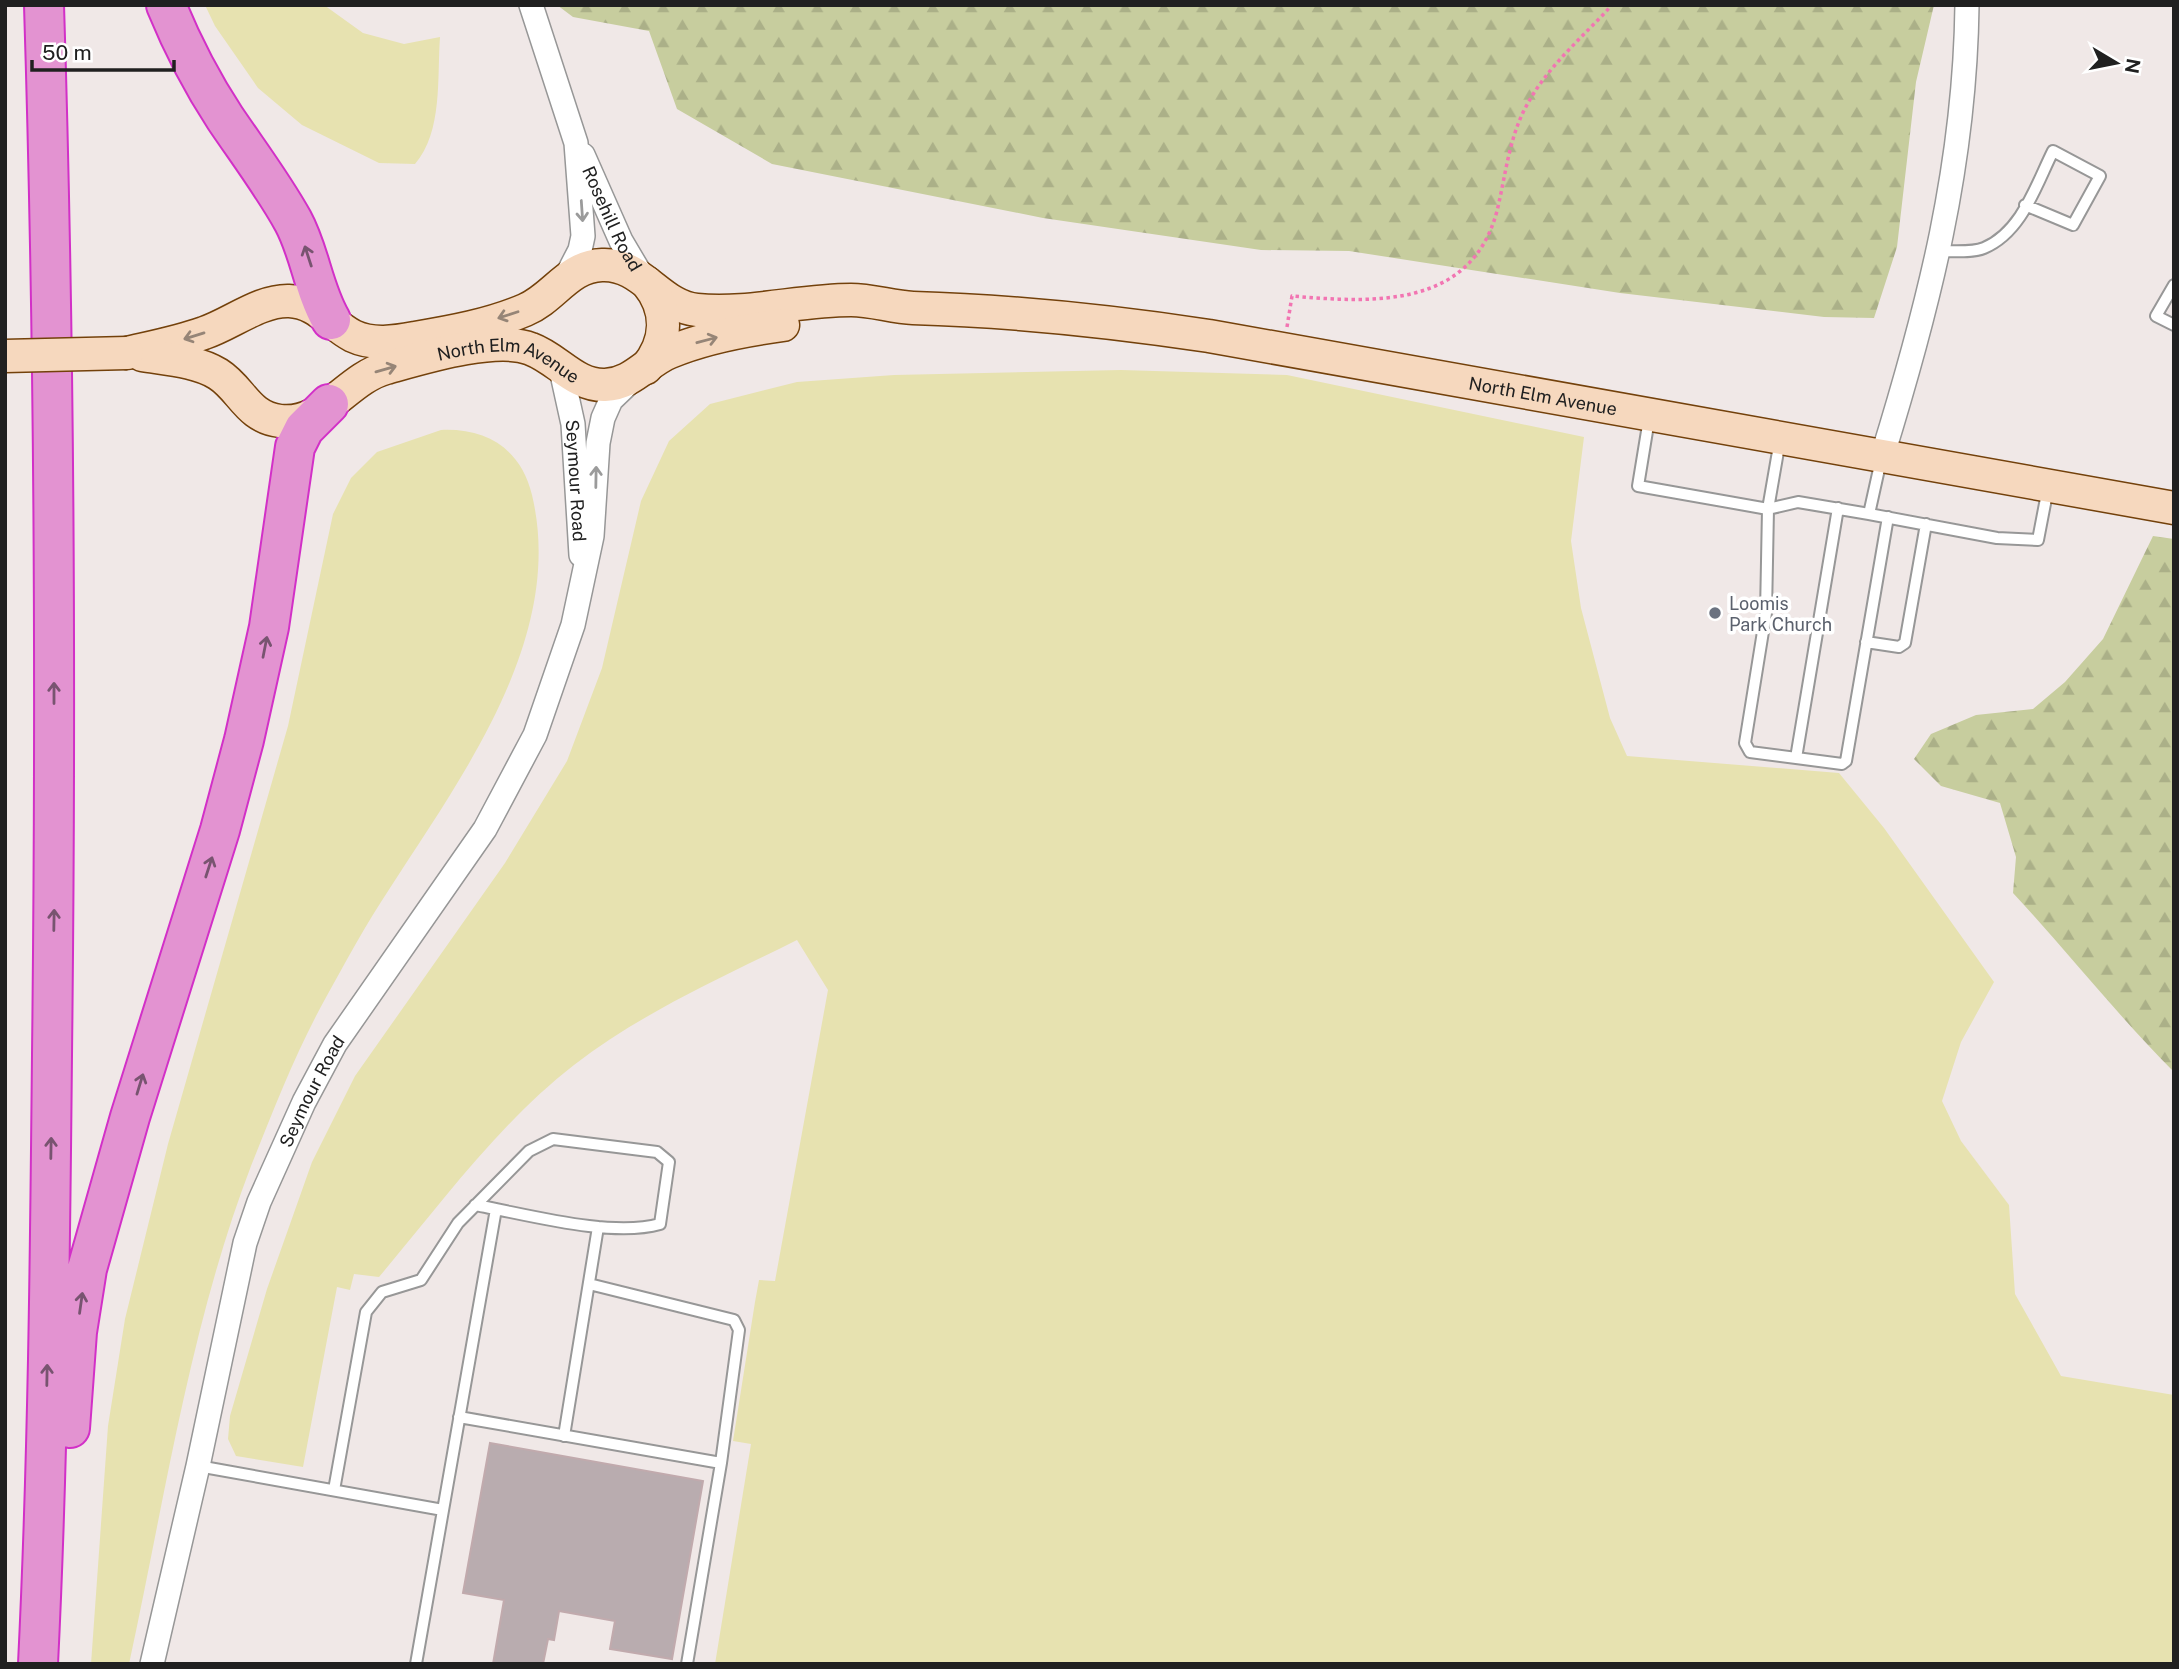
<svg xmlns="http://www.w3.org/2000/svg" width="2179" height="1669" font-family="'Public Sans',sans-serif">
<defs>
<pattern id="forest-firs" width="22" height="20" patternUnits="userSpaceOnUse" patternTransform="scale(1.75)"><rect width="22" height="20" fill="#c7cd9e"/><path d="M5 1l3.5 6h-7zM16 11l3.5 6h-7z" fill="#abb088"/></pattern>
</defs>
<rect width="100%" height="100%" fill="#f0e8e7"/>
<path fill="#e7e2b0" d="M 205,5 L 324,5 L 363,33 L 404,44 L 440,37 C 437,77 443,132 415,164 L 379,163 L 302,125 L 258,88 L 215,26 Z
M 1121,370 L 1287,375 L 1584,437 L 1571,541 L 1581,608 L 1610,718 L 1627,756 L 1839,773 L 1884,828 L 1994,982 L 1961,1042 L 1942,1101 L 1961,1141 L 2009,1205 L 2015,1294 L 2061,1376 L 2174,1395 L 2174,1664 L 715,1664 L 751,1444 L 733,1441 L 755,1302 L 759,1280 L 775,1281 L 828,990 L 797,940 C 721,978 641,1013 574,1065 C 498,1124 440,1205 379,1277 L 354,1274 L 350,1290 L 337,1287 L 303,1467 L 236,1456 L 228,1439 L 230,1416 L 267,1289 L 312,1162 L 355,1076 L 505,863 L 567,761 L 602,668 L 641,501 L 669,441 L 710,404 L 797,382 L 894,375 Z
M 441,430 C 487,428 521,449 532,495 C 566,637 462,776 390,888 C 366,924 345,963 324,1001 C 295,1054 273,1111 251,1166 C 190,1325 165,1498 129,1664 L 91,1664 L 108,1426 L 125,1319 L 168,1144 L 288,726 L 333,514 L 351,478 L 377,452 Z"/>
<path fill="url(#forest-firs)" d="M 557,5 L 1934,5 L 1916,82 L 1897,247 L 1874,318 L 1824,317 L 1620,293 L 1349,251 L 1261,250 L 1043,218 L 772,164 L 677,109 L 649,31 L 573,17 Z
M 2153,536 L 2174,539 L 2174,1072 C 2117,1015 2068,952 2013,893 L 2016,857 L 2000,803 L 1941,786 L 1914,759 L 1931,734 L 1976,715 L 2033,709 L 2065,682 L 2103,639 Z"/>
<path fill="#b9acaf" stroke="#c1aaad" stroke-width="2" d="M 490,1443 L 703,1481 L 672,1659 L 610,1649 L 615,1621 L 559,1611 L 554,1640 L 548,1639 L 543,1664 L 493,1664 L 504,1600 L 463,1593 Z"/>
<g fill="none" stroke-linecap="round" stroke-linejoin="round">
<defs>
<path id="service" d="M 1940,251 C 1952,251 1972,253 1984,248 C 2022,232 2036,185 2053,151 L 2100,176 L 2073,225 L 2025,205
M 2174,285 L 2156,316 L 2174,325
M 1649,419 L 1638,486 L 1768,509 L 1780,440
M 1881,460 L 1869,514 L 1798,502 L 1768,509 L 1766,613 L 1745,743 L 1750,752 L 1842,764 L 1846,761 L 1888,517
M 1869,514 L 1997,538 L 2038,540 L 2048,488
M 1866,642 L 1899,647 L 1905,643 L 1926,524
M 1796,758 L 1838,508
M 589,1284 L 734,1320 L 739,1330 L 721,1463
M 459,1417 L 721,1463 L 687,1664
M 564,1436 L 598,1227
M 198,1466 L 443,1510
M 334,1490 L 366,1312 L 382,1292 L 421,1280 L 458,1223 L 529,1151 L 553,1139 L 657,1152 L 669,1162 L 660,1224 C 611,1238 526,1214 475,1205
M 416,1664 L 496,1209"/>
<g id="minor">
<path d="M 531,5 L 576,143 L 583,236 L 580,250 L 565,279"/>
<path id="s1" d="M 583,155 L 621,241 L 643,278"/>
<path id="s2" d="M 560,365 L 573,424 L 581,555"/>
<path d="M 1882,457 C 1929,305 1965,165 1967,5"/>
<path id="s3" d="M 152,1664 L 198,1466 L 245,1243 L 259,1202 L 304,1102 L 335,1044 L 485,829 L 535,735 L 573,625 L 592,536 L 598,443 L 603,418 L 611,400 L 634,378"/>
</g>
<g id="secondary">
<path id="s4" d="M 127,353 C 153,347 179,342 204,333 C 231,324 260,300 289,301 C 317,302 330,324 353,336 C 372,345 394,342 415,338 C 451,332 490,325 525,310 C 554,298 568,266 602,265 C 642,263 660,307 697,310 C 748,315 800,300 851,300 C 872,300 892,307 913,308 C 1013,311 1110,321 1209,336 L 2174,508"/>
<path id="s5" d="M 142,355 C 166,359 197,361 218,374 C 242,389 247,417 280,421 C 324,426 346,379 386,368 C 422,358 496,335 531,349 C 558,359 575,386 605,385 C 633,384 647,361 670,352 C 706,337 745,330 783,325"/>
<path d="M 646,368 C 668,341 669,310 647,283"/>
</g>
<path id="motorway" d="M 166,5 C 182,44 202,83 225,118 C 248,152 273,185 293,221 C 310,252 313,289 331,320
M 70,1428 L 77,1332 L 87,1269 L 130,1117 L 220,830 L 244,740 L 269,627 L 295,447 L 304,429 L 329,404
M 38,1664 C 48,1461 50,1258 52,1055 C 56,705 55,355 44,5"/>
</defs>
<use href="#service" stroke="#979797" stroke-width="14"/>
<use href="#minor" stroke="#979797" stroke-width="26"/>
<use href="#secondary" stroke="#73410b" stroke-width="35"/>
<use href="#motorway" stroke="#d230c7" stroke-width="42"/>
<path stroke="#f275b2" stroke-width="3.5" stroke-dasharray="3.5 3.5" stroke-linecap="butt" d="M 1287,327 L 1292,296 C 1373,303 1471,309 1497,211 C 1506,174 1509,136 1528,103 C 1548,66 1584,36 1612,5"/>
<use href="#service" stroke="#fff" stroke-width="10"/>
<use href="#minor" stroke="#fff" stroke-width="23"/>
<use href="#secondary" stroke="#f6d8be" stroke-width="32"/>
<use href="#motorway" stroke="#e393d1" stroke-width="38"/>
<defs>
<path id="secondary-bridge" d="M 5,356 L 127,353"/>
</defs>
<use href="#secondary-bridge" stroke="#73410b" stroke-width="35" stroke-linecap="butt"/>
<use href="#secondary-bridge" stroke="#f6d8be" stroke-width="32"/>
</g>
<defs><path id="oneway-shaft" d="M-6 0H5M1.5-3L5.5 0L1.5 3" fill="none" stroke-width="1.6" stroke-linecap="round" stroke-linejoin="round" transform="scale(1.75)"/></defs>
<g stroke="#9b9b9b">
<use href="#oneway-shaft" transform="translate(582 211) rotate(86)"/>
<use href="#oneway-shaft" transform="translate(596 477) rotate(-89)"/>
</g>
<g stroke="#785470">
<use href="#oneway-shaft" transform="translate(308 256) rotate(-108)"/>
<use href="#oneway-shaft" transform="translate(265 647) rotate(-79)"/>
<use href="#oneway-shaft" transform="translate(54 693) rotate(-90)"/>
<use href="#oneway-shaft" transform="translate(209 867) rotate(-72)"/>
<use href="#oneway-shaft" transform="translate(54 920) rotate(-89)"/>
<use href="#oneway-shaft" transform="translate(140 1084) rotate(-73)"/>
<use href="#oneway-shaft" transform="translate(51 1148) rotate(-89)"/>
<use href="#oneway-shaft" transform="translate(81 1303) rotate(-82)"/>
<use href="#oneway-shaft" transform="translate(47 1375) rotate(-89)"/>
</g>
<g stroke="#968577">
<use href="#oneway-shaft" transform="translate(508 315) rotate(162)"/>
<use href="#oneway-shaft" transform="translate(194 336) rotate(163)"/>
<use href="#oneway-shaft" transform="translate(707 340) rotate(-15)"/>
<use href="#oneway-shaft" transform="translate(386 369) rotate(-16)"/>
</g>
<circle fill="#6b7280" stroke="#fff" stroke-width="2.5" cx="1715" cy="613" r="7"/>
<g text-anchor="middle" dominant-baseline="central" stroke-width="7" stroke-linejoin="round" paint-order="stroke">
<g font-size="18" fill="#202020" stroke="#fff">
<text stroke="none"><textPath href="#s1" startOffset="70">Rosehill Road</textPath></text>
<text stroke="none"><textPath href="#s5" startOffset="408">North Elm Avenue</textPath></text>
<text stroke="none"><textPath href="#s4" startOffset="1474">North Elm Avenue</textPath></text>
<text stroke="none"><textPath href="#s2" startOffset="117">Seymour Road</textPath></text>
<text stroke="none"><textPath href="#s3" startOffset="597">Seymour Road</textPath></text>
</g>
<g font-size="18" fill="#5b616d" stroke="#fff" text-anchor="start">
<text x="1729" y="603">Loomis<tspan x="1729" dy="21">Park Church</tspan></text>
</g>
</g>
<rect width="2179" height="1669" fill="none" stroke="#202020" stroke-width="14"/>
<g transform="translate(2116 63) rotate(100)" stroke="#ffffff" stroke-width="5" paint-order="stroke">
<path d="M0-5L12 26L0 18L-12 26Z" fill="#202020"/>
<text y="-10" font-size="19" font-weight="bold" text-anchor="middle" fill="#202020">N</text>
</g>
<path d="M32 60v10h142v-10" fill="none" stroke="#202020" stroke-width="3.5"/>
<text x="42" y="60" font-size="21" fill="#202020" stroke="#ffffff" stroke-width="5" paint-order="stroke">50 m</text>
</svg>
